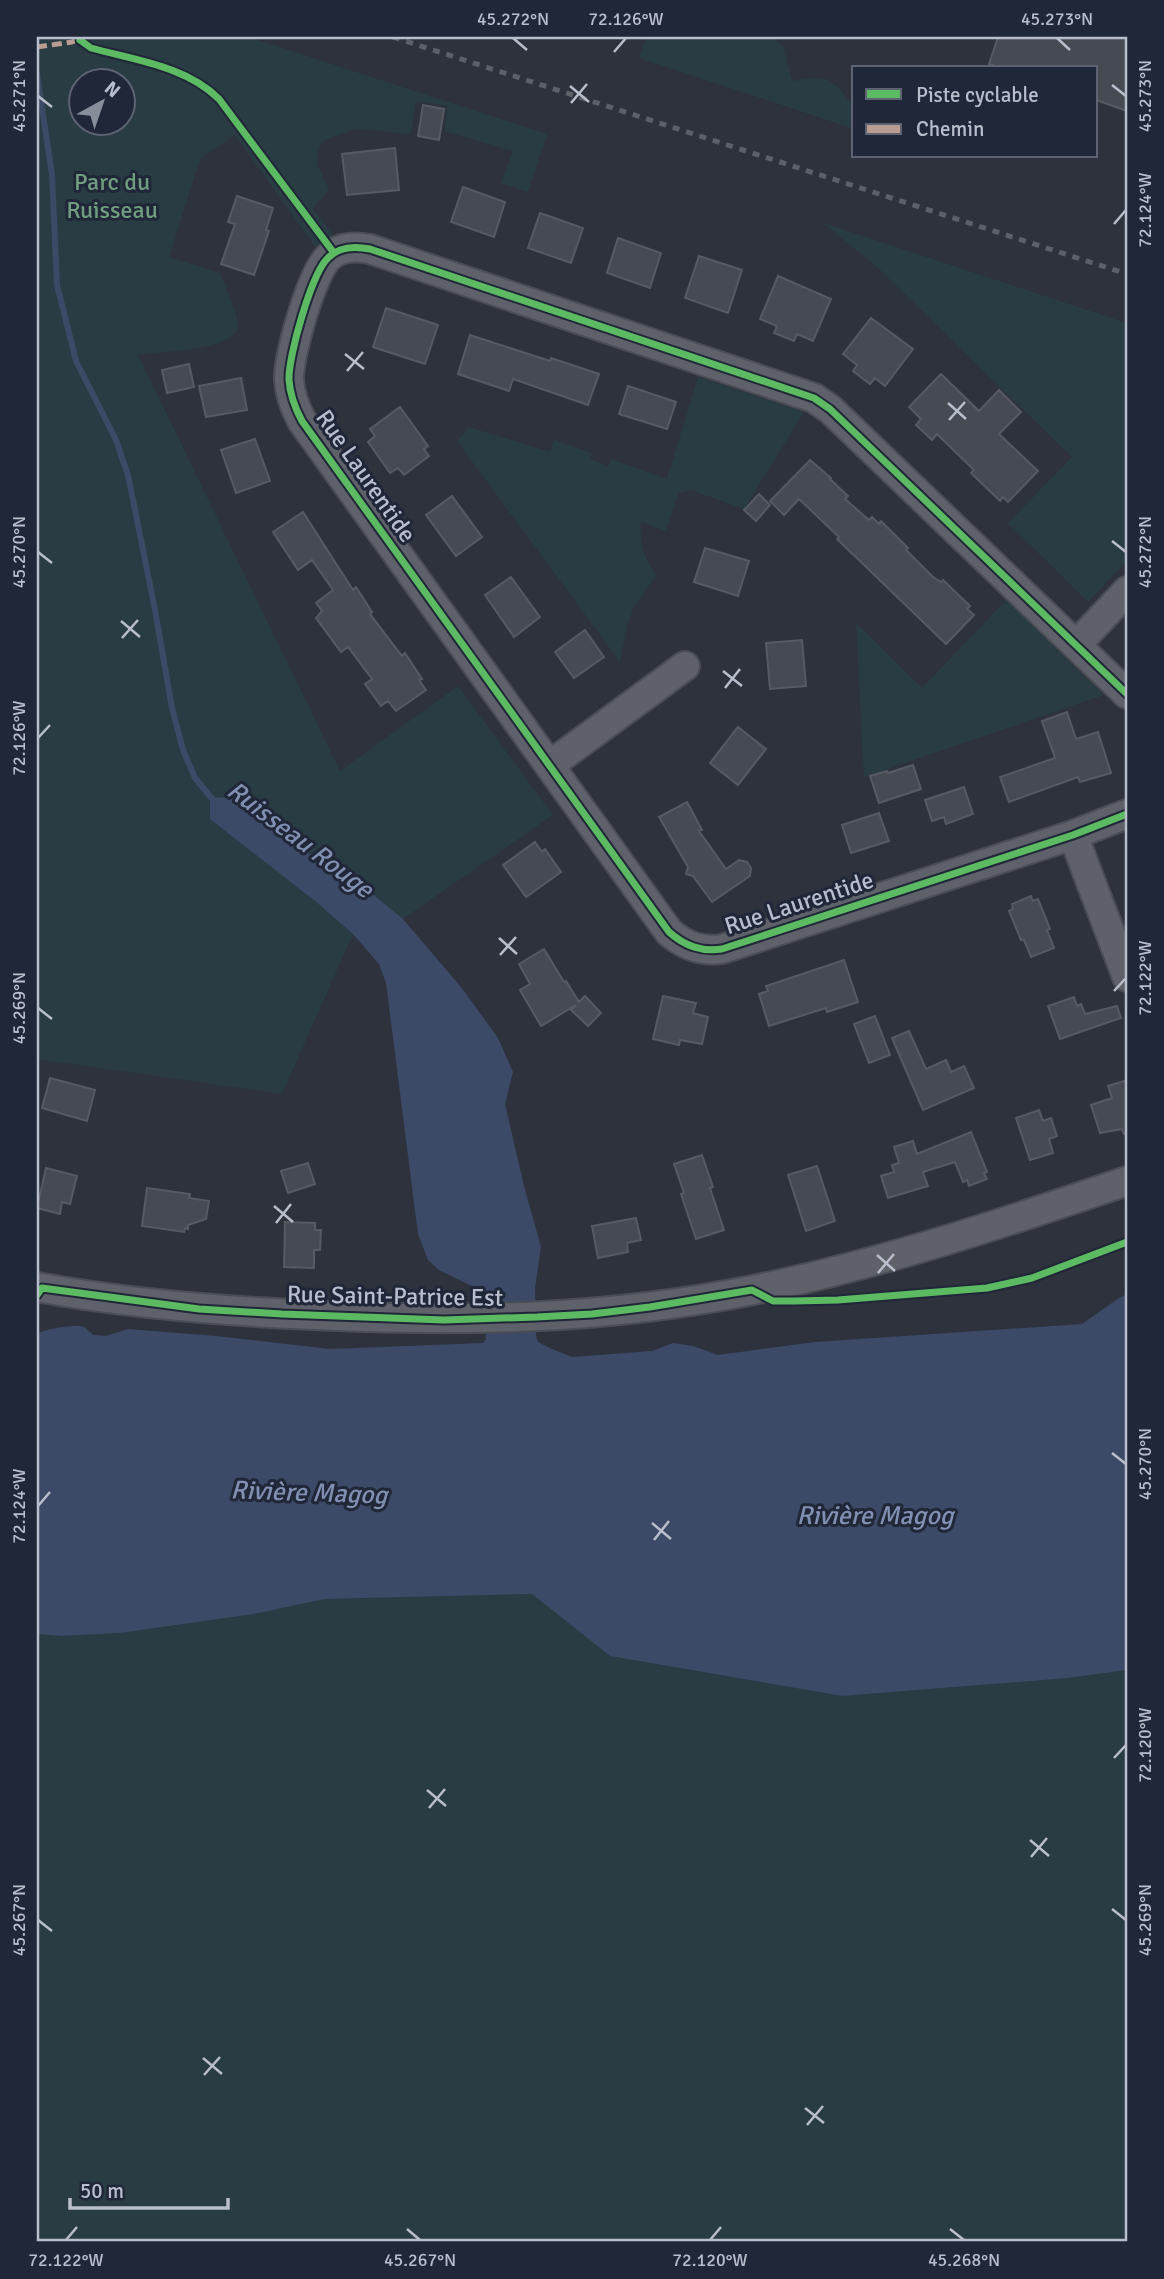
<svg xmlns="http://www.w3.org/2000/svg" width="1164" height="2279" font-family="Signika,sans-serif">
<rect width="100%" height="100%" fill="#2d323d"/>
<path fill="#2a3c43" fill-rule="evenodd" d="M 37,37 L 249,37 L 547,134 L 528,192 L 501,183 L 513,151 L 444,131 L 448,106 L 416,101 L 411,134 L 355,129 L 325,140 L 319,148 L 317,163 L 329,190 L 313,208 L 333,235 L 316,248 L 235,135 L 200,159 L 169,257 L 220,273 C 224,284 239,316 238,325 C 237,352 158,351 138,355 L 340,771 L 458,686 L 553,815 L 403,919 L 358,882 L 321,862 L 315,901 L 353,934 L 282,1094 L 37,1059 ZM 80,80 L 122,80 L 122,122 L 80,122 Z
M 646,37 L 771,37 L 783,46 L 792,81 L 812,78 L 827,79 L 840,89 L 854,107 L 854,129 L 639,58 Z
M 823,223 L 1127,323 L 1127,561 L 1088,602 L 1008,523 L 1072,457 L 876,266 Z
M 698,377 L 804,412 L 744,509 L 691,490 L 679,493 L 666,531 L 641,522 C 639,547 644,555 656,576 L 634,607 L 627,625 L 620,662 L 457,441 L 469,427 L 550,452 L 554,440 L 592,453 L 590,459 L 608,466 L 611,459 L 667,479 Z
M 1006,600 L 1104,695 L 864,777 L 856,623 L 922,688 Z
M 532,1594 L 610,1656 L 842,1696 L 1068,1678 L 1127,1670 L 1127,2242 L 37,2242 L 37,1634 L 61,1636 L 120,1633 L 254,1614 L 325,1599 Z"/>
<path fill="#3c4967" d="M 231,797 L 321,862 L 358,882 L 403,919 L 461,987 L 498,1038 L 513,1072 L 505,1104 L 524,1186 L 541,1247 L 535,1288 L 536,1336 L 538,1342 L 552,1349 L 572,1357 L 652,1351 L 673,1343 L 693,1346 L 718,1355 L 815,1342 L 1082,1324 L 1119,1298 L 1127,1294 L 1127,1670 L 1068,1678 L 842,1696 L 610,1656 L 532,1594 L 325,1599 L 254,1614 L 120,1633 L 61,1636 L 37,1634 L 37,1334 C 45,1329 74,1324 84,1327 C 87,1329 90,1332 93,1335 L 106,1336 L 128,1329 L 216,1336 L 330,1349 L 483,1343 L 486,1339 L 483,1295 L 478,1289 L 439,1270 L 428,1260 L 418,1234 L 386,983 L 379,964 L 353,934 L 315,901 L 210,819 L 210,798 Z"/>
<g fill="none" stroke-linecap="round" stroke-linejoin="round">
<path stroke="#3c4967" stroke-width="6" d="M 37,74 L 52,175 L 57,285 L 76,361 L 116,440 L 128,475 L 155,610 L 172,708 L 183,750 L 195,778 L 214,801"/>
</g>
<path fill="#464a53" stroke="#565a64" stroke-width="2" d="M 998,37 L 1127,37 L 1127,111 L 1096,100 L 1096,68 L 1002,68 L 989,64 Z
M 423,105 L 444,109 L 439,140 L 418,136 Z
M 395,148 L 399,190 L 347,195 L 342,154 Z
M 463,187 L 505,202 L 494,237 L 451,222 Z
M 237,196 L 273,208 L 266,230 L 269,231 L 254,275 L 221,264 L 235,224 L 228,222 Z
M 540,213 L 583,228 L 571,263 L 528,248 Z
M 618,238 L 661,253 L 650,288 L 607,273 Z
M 699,256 L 742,270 L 728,313 L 685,298 Z
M 778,276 L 831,299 L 813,341 L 797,334 L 794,341 L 774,333 L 777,326 L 760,319 Z
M 386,308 L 438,325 L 425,364 L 373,347 Z
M 871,318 L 913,349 L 885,386 L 875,378 L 870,384 L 853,371 L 857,365 L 843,354 Z
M 470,335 L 550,361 L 551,358 L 599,374 L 588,405 L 513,379 L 509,391 L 458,374 Z
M 189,364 L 194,387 L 167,393 L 162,370 Z
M 941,374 L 979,411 L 999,390 L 1021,412 L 999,434 L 1038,471 L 1008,502 L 1003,497 L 1000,501 L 971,473 L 974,470 L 937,434 L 932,440 L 916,425 L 921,419 L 909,407 Z
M 241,378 L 247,410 L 206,417 L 199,386 Z
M 628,386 L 676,402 L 667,429 L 619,414 Z
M 400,407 L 428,446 L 424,449 L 429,456 L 404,475 L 398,468 L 390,473 L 368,442 L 375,436 L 370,429 Z
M 255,439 L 270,481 L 236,493 L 221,450 Z
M 810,460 L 831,478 L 830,479 L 848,496 L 845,499 L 869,520 L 872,517 L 879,524 L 881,521 L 908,548 L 906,550 L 933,577 L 941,582 L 943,580 L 970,606 L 967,609 L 974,615 L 946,644 L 837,539 L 839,537 L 799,499 L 784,515 L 770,501 Z
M 759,494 L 770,505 L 756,521 L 744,510 Z
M 452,496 L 482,537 L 456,556 L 426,515 Z
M 303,512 L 353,590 L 356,587 L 372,612 L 370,614 L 402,656 L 405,653 L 422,679 L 419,680 L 426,690 L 396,711 L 388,701 L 381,706 L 365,684 L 372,679 L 348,647 L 341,652 L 316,618 L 322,611 L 316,603 L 333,590 L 312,560 L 298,570 L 273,532 Z
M 705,548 L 749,561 L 738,596 L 694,582 Z
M 511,577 L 540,617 L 514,637 L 485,595 Z
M 585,630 L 604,657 L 574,678 L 555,652 Z
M 802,640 L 806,686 L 770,689 L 766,643 Z
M 1067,712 L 1076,739 L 1098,732 L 1111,773 L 1080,782 L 1078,777 L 1009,802 L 1000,777 L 1055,758 L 1042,721 Z
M 738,727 L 766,749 L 738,785 L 710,763 Z
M 913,765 L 921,789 L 879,803 L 870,776 L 887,771 L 888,773 Z
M 964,787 L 973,814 L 946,824 L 944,817 L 932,821 L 925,800 Z
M 687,802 L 702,830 L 699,831 L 726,869 L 739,860 L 747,862 L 751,868 L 750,876 L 712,902 L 693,876 L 686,874 L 688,867 L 659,817 Z
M 879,813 L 889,841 L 851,853 L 842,825 Z
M 535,842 L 542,852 L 545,849 L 561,872 L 526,897 L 503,865 Z
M 1031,896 L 1033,901 L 1038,899 L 1050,929 L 1047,930 L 1054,948 L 1031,957 L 1024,940 L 1021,940 L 1009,911 L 1013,909 L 1012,904 Z
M 544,949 L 564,982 L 566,981 L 579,1002 L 585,996 L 601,1013 L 588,1026 L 571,1010 L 576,1005 L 541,1026 L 520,990 L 530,984 L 519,964 Z
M 844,960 L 858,1002 L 827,1012 L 826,1008 L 769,1026 L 759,994 L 768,991 L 766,986 Z
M 663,996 L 696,1003 L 693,1013 L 708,1017 L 702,1044 L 680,1040 L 679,1045 L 653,1039 Z
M 1074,997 L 1077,1006 L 1081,1004 L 1085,1014 L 1117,1006 L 1121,1018 L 1060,1039 L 1048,1006 Z
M 875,1016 L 890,1055 L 869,1063 L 854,1024 Z
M 909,1031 L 926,1069 L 946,1060 L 951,1072 L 964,1066 L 974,1088 L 923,1110 L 892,1038 Z
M 50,1078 L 95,1090 L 87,1121 L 42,1108 Z
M 1127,1080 L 1127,1133 L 1124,1134 L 1122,1129 L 1100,1133 L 1091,1105 L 1112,1098 L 1108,1086 Z
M 1039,1110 L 1043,1121 L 1051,1118 L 1057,1136 L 1049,1139 L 1053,1153 L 1030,1160 L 1016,1118 Z
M 971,1132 L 987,1172 L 984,1173 L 987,1179 L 969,1186 L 967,1180 L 963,1182 L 955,1162 L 923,1172 L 928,1186 L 888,1198 L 881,1176 L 894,1172 L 892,1165 L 899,1163 L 894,1147 L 913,1141 L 917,1154 Z
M 702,1155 L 713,1187 L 710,1188 L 724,1230 L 696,1239 L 681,1194 L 684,1193 L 674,1164 Z
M 308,1163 L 315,1184 L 288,1193 L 281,1171 Z
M 817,1166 L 835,1221 L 806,1231 L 788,1175 Z
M 46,1168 L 77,1176 L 70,1204 L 62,1202 L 60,1214 L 37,1208 Z
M 147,1188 L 190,1194 L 189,1198 L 209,1201 L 206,1219 L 188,1225 L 188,1229 L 185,1228 L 184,1232 L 142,1226 Z
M 636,1218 L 641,1240 L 627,1243 L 628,1252 L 598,1258 L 592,1226 Z
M 285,1222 L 315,1223 L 315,1230 L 321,1230 L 320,1250 L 314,1250 L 314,1268 L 284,1267 Z"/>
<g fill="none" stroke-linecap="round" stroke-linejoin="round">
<defs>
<path id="minor" d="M 1076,645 L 1127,591
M 1127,694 L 830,409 L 814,398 L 370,249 C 355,246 340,246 329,257 C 312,271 288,357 289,380 C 290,395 295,408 302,421 L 669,932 C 685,946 701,952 722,949 L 1073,835 L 1127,814
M 550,765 L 685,666
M 1073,835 L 1127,977
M 37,1287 C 128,1304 221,1311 314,1315 C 464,1322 605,1320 753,1290 C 881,1264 1004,1223 1127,1181"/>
</defs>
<use href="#minor" stroke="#4a4d55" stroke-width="32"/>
<use href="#minor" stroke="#5e616a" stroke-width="28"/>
<path stroke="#5c6068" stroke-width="5" stroke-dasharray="7 7" stroke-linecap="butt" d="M 393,37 L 1127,274"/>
<path stroke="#b99d93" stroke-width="5" stroke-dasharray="10 5" stroke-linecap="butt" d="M 37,47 L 72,42 L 84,37"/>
<defs>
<path id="cycleway" d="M 80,40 L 91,48 C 134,60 186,66 219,99 L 334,253
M 1127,694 L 830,409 L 814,398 L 370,249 C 355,246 340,246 329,257 C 312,271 288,357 289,380 C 290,395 295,408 302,421 L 669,932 C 685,946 701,952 722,949 L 1073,835 L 1127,814
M 37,1295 L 42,1288 L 199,1309 L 282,1314 L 444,1320 L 537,1317 L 592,1314 L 650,1307 L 752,1290 L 773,1301 L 794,1301 L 838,1300 L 987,1288 L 1032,1278 L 1127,1242"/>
</defs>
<use href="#cycleway" stroke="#202738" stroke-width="11"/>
<use href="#cycleway" stroke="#5cba63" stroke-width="7"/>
</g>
<path fill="none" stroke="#b9becc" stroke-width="2.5" d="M 513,38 L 527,50M 1057,38 L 1070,50M 614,52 L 626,38M 1112,85 L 1126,96M 570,86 L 589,102M 38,96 L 52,107M 571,103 L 587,84M 1114,224 L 1126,210M 345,354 L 364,369M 347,371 L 363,352M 948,403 L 966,419M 949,420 L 965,402M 1112,541 L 1126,552M 38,552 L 52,563M 121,621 L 140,637M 122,638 L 138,620M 723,671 L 742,686M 725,688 L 740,669M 38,738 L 50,725M 499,938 L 517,954M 500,955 L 516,937M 1114,991 L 1126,978M 38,1008 L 52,1019M 274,1206 L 293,1222M 276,1223 L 291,1204M 877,1255 L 895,1271M 878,1273 L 894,1254M 1112,1453 L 1126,1464M 38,1506 L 50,1492M 652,1523 L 671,1539M 654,1540 L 669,1521M 1114,1758 L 1126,1745M 427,1790 L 446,1806M 429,1808 L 445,1789M 1030,1840 L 1049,1856M 1031,1857 L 1047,1838M 1112,1909 L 1126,1920M 38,1920 L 52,1931M 203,2058 L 222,2074M 204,2075 L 220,2057M 805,2108 L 824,2123M 807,2125 L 823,2106M 407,2229 L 420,2240M 950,2229 L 964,2240M 66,2240 L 77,2227M 710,2240 L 721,2227"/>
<g text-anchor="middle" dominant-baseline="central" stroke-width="6" stroke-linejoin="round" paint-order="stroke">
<g font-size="24" fill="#709d80" stroke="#202738">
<text x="112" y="182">Parc du<tspan x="112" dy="28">Ruisseau</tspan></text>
</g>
<g font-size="24" fill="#b9becc" stroke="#202738">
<text transform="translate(366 476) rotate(55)">Rue Laurentide</text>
<text transform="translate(799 903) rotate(-18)">Rue Laurentide</text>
<text transform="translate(395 1296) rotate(1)">Rue Saint-Patrice Est</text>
</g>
<g font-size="26" font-style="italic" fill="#8190b2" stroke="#202738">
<text transform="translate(300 840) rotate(37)">Ruisseau Rouge</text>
<text transform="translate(309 1493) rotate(2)">Rivière Magog</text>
<text x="875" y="1516">Rivière Magog</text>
</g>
</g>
<rect width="1164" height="2279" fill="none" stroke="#202738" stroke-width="77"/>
<rect x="852" y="66" width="245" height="91" fill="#202738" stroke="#5d6373" stroke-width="2"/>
<rect x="866" y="89" width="35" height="10" fill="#5cba63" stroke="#5d6373" stroke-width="2"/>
<text x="916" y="102" font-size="21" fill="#b9becc">Piste cyclable</text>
<rect x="866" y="124" width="35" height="10" fill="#b99d93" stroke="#5d6373" stroke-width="2"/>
<text x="916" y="136" font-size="21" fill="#b9becc">Chemin</text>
<g transform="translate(102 102) rotate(40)"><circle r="33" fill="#202738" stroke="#5d6373" stroke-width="2"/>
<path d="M0-5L12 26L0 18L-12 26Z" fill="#888d9a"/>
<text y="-10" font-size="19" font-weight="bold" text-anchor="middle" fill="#b9becc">N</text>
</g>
<path d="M70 2198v10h158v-10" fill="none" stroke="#b9becc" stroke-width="3.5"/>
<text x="80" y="2198" font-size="21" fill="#b9becc" stroke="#202738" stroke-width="5" paint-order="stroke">50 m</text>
<rect x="38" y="38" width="1088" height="2202" fill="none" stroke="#b9becc" stroke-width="2.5"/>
<g font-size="18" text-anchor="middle" fill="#b9becc">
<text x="513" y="25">45.272°N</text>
<text x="626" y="25">72.126°W</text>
<text x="1057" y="25">45.273°N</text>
<text transform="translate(19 96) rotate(-90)" y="6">45.271°N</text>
<text transform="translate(1145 96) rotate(-90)" y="6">45.273°N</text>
<text transform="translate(1145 210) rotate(-90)" y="6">72.124°W</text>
<text transform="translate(19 552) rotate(-90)" y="6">45.270°N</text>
<text transform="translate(1145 552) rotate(-90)" y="6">45.272°N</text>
<text transform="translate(19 738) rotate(-90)" y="6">72.126°W</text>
<text transform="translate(1145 978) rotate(-90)" y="6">72.122°W</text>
<text transform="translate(19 1008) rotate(-90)" y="6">45.269°N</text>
<text transform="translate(1145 1464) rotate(-90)" y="6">45.270°N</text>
<text transform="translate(19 1506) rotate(-90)" y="6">72.124°W</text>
<text transform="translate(1145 1745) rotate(-90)" y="6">72.120°W</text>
<text transform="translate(19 1920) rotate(-90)" y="6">45.267°N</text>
<text transform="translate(1145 1920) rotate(-90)" y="6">45.269°N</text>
<text x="66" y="2266">72.122°W</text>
<text x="420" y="2266">45.267°N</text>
<text x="710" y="2266">72.120°W</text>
<text x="964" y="2266">45.268°N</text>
</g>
</svg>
